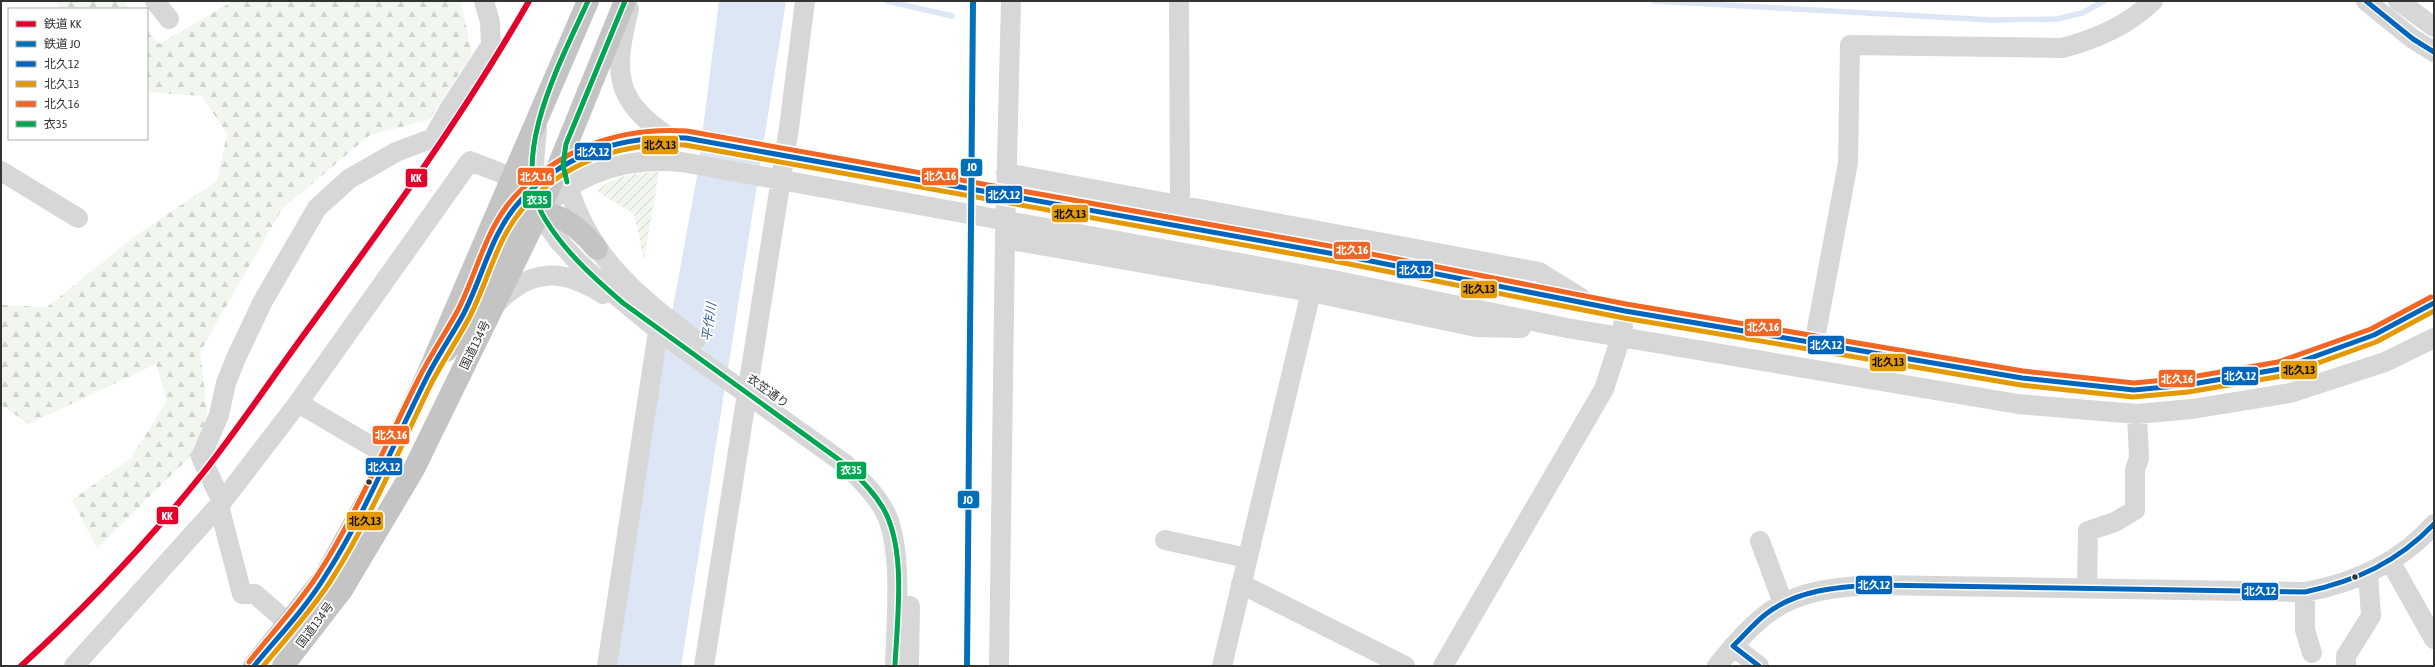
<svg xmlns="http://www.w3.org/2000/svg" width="2435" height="667" font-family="'Asap Condensed','Noto Sans JP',sans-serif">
<defs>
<pattern id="forest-firs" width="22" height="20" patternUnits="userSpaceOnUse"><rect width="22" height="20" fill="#f1f7ee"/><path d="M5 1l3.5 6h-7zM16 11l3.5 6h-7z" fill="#cfd4cd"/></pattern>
<pattern id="garden-furrows" width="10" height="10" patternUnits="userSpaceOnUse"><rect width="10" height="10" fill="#f1f7ee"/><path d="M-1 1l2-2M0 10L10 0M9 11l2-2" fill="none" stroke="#cfd4cd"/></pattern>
</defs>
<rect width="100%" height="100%" fill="#fff"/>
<path fill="url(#forest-firs)" d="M 56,1 L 123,1 L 130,9 L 58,9 Z
M 233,1 L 461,1 L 472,54 L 429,120 L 370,135 L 282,209 L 200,352 L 210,437 L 97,548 L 72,500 L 131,458 L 167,401 L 156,364 L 29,424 L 1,405 L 1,305 L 47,307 L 135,236 L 217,181 L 227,134 L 202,96 L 147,92 L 147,30 L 159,44 Z"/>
<path fill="url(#garden-furrows)" d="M 659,172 L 644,260 L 634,214 L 597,191 C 615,175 636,173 659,172 Z"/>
<path fill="#dce6f4" d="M 719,1 L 786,1 L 681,666 L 614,666 L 646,455 L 697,176 Z"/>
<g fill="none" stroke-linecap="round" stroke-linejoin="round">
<path stroke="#dce6f4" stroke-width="5.5" d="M 887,1 L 952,16
M 1654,1 L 1991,20 L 2057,19 L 2082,13 L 2104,1"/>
<path stroke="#d7d7d7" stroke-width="20" d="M 155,1 L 169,19
M 1179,1 L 1180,204
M 2366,1 L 2413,39 L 2434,52
M 2398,1 L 2434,27
M 629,9 C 614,71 612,99 669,137
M 537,128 L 532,189 L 539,213 L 558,240 L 577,261 L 601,283 L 663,334 L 845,464 C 861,480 878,496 887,516 C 903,554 896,624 895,666
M 1,171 L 78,218
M 1006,173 L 1539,272 L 1581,298
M 551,174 C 590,144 637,134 686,138 L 1340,255 L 1625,311 L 2022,378 L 2134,390 L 2187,385 L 2280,369 L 2374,335 L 2434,303
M 565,174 C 583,251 635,296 696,340
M 540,211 C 579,171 627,157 682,162 L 1333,280 L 1567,328 L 2018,404 L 2137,414 L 2192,409 L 2290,393 L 2385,362 L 2434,338
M 1005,239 L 1311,292 L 1476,327 L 1521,328
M 496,304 C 530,268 562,268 603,294
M 1814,344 L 1848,163 L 1850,45 L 2062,48 C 2096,39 2127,26 2153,1
M 298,403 L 390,457
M 222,502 L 201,457 L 219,415 L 226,383 L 236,358 L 263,301 L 317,208 L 349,179 L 396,152 L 433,138 L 448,111 L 491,45 L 490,22 L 484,1
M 219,506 L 242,594 L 255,594 L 301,634
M 1165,540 L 1247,558
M 1760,541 L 1783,603
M 2390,561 L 2434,639
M 1241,584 L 1405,666
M 2087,588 L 2088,531 L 2115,522 L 2135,510 L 2135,470 L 2139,458 L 2137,414
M 2305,592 L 2305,630 L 2312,653
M 1733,646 L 1759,666
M 74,666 L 222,502 L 298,403 L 470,161 L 511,177
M 607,666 L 660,318
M 704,666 L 789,128 L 805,1
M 909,666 L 910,606
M 999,666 L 1005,239 L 1011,1
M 1222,666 L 1311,292
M 1443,666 L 1604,389 L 1621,337 L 1623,325
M 1717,666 C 1768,602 1793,589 1874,585 L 2305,592 C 2354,583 2400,563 2434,524
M 2346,666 L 2346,656 L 2371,616 L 2368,573"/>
<path stroke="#c4c4c4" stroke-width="22" d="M 500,233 L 520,200 L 532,189
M 446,351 C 457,337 471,323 479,307 C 490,284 501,245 516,227 C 543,195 578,226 597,249
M 254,666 L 324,578 L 374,488 L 425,380 L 588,1
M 283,666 L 342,590 L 414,469 L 539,213 L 625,1"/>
<defs>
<path id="bus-1" d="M 2366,1 L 2413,39 L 2434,52
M 254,666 C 278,637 304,610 324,578 C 364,516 392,447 425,381 C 436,358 451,337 463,315 C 483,277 491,231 522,199 C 566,153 623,135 686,138 L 1340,255 L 1625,311 L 2022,378 L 2134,390 L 2187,385 L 2280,369 L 2374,335 L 2434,303
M 1759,666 L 1733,646 C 1744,636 1754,623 1766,614 C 1797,590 1836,587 1874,585 L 2305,592 C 2356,581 2398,562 2434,524"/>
<path id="bus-2" d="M 263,666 C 286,639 310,612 330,582 C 370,520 398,452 430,386 C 442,362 457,341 469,318 C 489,280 497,235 527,204 C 570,159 625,142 685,145 L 1339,262 L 1624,318 L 2021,385 L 2133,397 L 2188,392 L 2282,376 L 2376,342 L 2434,311"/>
<path id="bus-3" d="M 249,662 C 272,633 297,606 317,576 C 357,514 385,445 418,380 C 430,356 445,334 458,310 C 478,271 486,225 518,193 C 564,147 622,127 687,131 L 1341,248 L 1626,304 L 2023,371 L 2134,383 L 2186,378 L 2278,362 L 2371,329 L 2431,297"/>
<path id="bus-4" d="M 588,1 C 562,59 507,158 545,219 C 565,252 594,278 623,303 L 845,464 C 859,478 873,491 883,508 C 907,549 897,620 895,666
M 567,182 L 563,165 L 566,144 L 625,1"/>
</defs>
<use href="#bus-1" stroke="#fff" stroke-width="8"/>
<use href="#bus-2" stroke="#fff" stroke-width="8"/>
<use href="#bus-3" stroke="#fff" stroke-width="8"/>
<use href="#bus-4" stroke="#fff" stroke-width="8"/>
<use href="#bus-1" stroke="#0065bd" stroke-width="5"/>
<use href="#bus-2" stroke="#e39a05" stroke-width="5"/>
<use href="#bus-3" stroke="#f26522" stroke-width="5"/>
<use href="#bus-4" stroke="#00a651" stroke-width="5"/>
<defs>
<path id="rail-1" d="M 21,666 C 87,606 148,542 203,473 C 237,430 268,384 300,340 C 381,229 461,120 529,1"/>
<path id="rail-2" d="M 967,666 L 973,1"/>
</defs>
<use href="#rail-1" stroke="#fff" stroke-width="9"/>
<use href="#rail-2" stroke="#fff" stroke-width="9"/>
<use href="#rail-1" stroke="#e4002b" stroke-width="6"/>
<use href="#rail-2" stroke="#0070b9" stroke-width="6"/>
</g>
<g fill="#333" stroke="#fff" stroke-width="1.5">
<circle cx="369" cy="482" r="3.5"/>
<circle cx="2355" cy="577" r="3.5"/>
</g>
<g text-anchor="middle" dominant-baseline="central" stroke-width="4" stroke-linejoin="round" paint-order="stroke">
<g font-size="12" fill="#333" stroke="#fff">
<text transform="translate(475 345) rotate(-64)">国道134号</text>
<text transform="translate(768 391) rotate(36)">衣笠通り</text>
<text transform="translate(315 625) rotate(-53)">国道134号</text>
</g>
<g font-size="13" font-style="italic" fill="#3a619c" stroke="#fff">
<text transform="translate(709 322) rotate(-82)">平作川</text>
</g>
</g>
<g stroke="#fff" stroke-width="1.5">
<rect x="641" y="135" width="38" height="20" rx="4" fill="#e39a05"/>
<rect x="574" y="142" width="38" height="19" rx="4" fill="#0065bd"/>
<rect x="960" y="158" width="23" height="19" rx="4" fill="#0070b9"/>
<rect x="921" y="167" width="38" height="19" rx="4" fill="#f26522"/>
<rect x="517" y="167" width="38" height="19" rx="4" fill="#f26522"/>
<rect x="405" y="168" width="23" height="20" rx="4" fill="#e4002b"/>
<rect x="985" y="185" width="38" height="19" rx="4" fill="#0065bd"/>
<rect x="522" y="190" width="30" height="19" rx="4" fill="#00a651"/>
<rect x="1051" y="204" width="38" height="19" rx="4" fill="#e39a05"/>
<rect x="1333" y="241" width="38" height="19" rx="4" fill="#f26522"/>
<rect x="1396" y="260" width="38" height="19" rx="4" fill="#0065bd"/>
<rect x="1460" y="280" width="38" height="19" rx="4" fill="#e39a05"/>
<rect x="1744" y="318" width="38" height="19" rx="4" fill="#f26522"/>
<rect x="1807" y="335" width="38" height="20" rx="4" fill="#0065bd"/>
<rect x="1869" y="353" width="38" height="19" rx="4" fill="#e39a05"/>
<rect x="2280" y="360" width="38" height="20" rx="4" fill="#e39a05"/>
<rect x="2221" y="366" width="38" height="20" rx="4" fill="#0065bd"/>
<rect x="2158" y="369" width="38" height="19" rx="4" fill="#f26522"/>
<rect x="372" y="425" width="38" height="20" rx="4" fill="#f26522"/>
<rect x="365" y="457" width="38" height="19" rx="4" fill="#0065bd"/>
<rect x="836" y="461" width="31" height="19" rx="4" fill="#00a651"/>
<rect x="957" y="490" width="23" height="19" rx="4" fill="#0070b9"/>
<rect x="156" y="506" width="23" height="19" rx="4" fill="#e4002b"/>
<rect x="346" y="511" width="38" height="20" rx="4" fill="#e39a05"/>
<rect x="1855" y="575" width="38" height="20" rx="4" fill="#0065bd"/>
<rect x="2241" y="582" width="38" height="19" rx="4" fill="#0065bd"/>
</g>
<g font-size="11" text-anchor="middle" font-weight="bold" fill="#fff">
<text x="593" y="156">北久12</text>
<text x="972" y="171">JO</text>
<text x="940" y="180">北久16</text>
<text x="536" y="181">北久16</text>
<text x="416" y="182">KK</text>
<text x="1004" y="199">北久12</text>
<text x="537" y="204">衣35</text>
<text x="1352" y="254">北久16</text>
<text x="1415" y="274">北久12</text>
<text x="1763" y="331">北久16</text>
<text x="1826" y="349">北久12</text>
<text x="2240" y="380">北久12</text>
<text x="2177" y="383">北久16</text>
<text x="391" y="439">北久16</text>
<text x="384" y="471">北久12</text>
<text x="851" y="474">衣35</text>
<text x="968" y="504">JO</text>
<text x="167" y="520">KK</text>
<text x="1874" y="589">北久12</text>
<text x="2260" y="595">北久12</text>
</g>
<g font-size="11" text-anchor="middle" font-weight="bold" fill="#111">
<text x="660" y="149">北久13</text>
<text x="1070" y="218">北久13</text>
<text x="1479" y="293">北久13</text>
<text x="1888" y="366">北久13</text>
<text x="2299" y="374">北久13</text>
<text x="365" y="525">北久13</text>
</g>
<rect width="2435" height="667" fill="none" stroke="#333333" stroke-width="4"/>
<rect x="8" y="8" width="140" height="132" fill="#ffffff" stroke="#adadad"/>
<rect x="16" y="21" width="20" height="6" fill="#e4002b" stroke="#adadad"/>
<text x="44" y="28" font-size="12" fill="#333333">鉄道 KK</text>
<rect x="16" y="41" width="20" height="6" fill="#0070b9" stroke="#adadad"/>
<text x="44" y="48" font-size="12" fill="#333333">鉄道 JO</text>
<rect x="16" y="61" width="20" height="6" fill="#0065bd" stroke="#adadad"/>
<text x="44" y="68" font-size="12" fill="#333333">北久12</text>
<rect x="16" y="81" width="20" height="6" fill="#e39a05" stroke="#adadad"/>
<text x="44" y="88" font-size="12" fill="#333333">北久13</text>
<rect x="16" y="101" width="20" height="6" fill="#f26522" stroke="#adadad"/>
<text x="44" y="108" font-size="12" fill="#333333">北久16</text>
<rect x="16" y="121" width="20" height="6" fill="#00a651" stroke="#adadad"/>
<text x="44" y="128" font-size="12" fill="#333333">衣35</text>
</svg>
